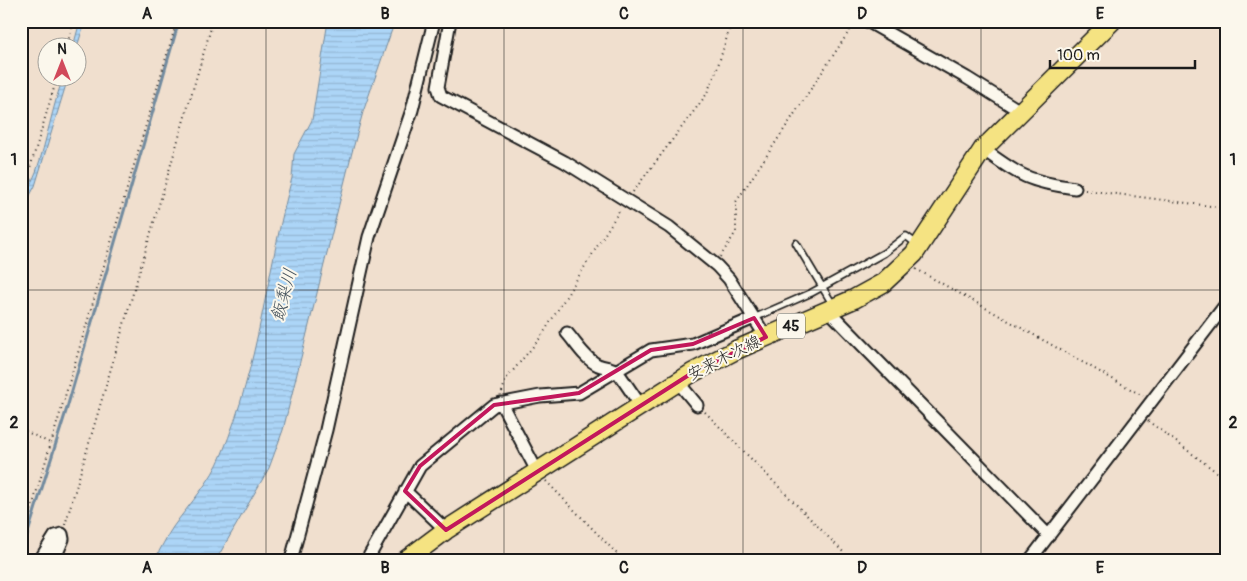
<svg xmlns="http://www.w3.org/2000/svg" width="1247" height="581" font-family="Pangolin,'Klee One',sans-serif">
<defs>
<pattern id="water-rules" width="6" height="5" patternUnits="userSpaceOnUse" patternTransform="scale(1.25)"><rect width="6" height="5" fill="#acd5f7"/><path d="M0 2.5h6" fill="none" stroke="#93b6d3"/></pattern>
</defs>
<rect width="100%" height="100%" fill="#f0dfce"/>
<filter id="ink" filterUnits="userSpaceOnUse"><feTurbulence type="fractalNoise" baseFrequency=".02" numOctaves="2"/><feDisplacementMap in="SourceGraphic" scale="10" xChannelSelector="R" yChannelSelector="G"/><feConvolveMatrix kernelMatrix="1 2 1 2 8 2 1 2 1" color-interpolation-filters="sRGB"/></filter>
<g filter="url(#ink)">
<path fill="url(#water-rules)" stroke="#728b9f" d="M 80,21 L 85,21 L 77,47 L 73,47 Z
M 328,21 L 395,21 L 363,112 L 351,156 L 283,430 L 269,468 L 216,560 L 154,560 C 161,549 166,537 173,527 C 190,503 211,482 222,454 C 259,366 267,269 292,178 L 294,154 L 312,120 Z
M 63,78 L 68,78 L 35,186 L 21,212 C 21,198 31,185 36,172 C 47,141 52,108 63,78 Z"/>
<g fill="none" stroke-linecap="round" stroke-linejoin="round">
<path stroke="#728b9f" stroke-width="3" d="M 21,555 L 67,408 L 179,21"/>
<defs>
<path id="lane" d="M 796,243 L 833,305
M 754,318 L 811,293 L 884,253 L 906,236 L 918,245"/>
<path id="street" d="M 450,21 L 438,87 L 441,96 L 565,162 L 669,227 L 717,266 L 729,279 L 766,337
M 867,21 L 967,78 L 1020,111
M 983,149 C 1019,176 1030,182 1075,188
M 828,310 L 1049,536
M 567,333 C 576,343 585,359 598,365 C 605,368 611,367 617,371 L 641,406
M 678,382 L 697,405
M 501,403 L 538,473
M 405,491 L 446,530
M 40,560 L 55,536 L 62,534 L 63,539 L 54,560
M 291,560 L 326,430 L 369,237 L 412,110 L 434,21
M 367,560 L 420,466 L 494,405 L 540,396 L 579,393 L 651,350 L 693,344 L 754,318
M 1030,560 L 1226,304"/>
<path id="primary" d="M 406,560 L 446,530 L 692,373 L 736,350 L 854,299 L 883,283 L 914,254 L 983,149 L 1112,21"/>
</defs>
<use href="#lane" stroke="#1c1c1c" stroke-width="9"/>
<use href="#street" stroke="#1c1c1c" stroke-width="15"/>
<use href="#primary" stroke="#1c1c1c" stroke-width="21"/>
<path stroke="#1c1c1c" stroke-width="2" stroke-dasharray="1 4" stroke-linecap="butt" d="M 66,48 L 74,21
M 21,190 L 30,168 L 57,78
M 1085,190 L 1226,208
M 633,192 L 706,95 L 716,72 L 732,21
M 720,257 L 736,232 L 736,202 L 856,21
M 916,269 L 1143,396
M 502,392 L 506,379 L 541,337 L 621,208
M 705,412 L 851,560
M 1148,421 L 1226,479
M 21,429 L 52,444
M 546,481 L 623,560
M 65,525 L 213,21
M 21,544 L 177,21"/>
<use href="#lane" stroke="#fbf7ec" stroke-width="5.5"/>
<use href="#street" stroke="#fbf7ec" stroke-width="11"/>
<use href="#primary" stroke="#f5e382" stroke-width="18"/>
</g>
</g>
<path fill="none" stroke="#c2185b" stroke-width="4" stroke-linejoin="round" d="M 754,318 L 766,337 L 692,373 L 446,530 L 405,491 L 420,466 L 494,405 L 579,393 L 651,350 L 693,344 Z"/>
<path fill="none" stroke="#1c1c1c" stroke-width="1" stroke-opacity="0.55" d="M 266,21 L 266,560M 504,21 L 504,560M 743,21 L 743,560M 981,21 L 981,560M 21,290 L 1226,290"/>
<g text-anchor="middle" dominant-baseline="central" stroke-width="4" stroke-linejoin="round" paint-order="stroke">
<rect fill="#fbf7ec" stroke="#5f5e5a" stroke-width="1" x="777" y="313.5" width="28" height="25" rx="4"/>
<g font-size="15" font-weight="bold" fill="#1c1c1c">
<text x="791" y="326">45</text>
</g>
<g font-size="16" fill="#1c1c1c" stroke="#fbf7ec">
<text transform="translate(724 358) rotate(-27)">安来木次線</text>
</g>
<g font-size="18" font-style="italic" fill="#47545e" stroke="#fbf7ec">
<text transform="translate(284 295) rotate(-75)">飯梨川</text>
</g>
</g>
<rect width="1247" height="581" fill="none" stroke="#fbf7ec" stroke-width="55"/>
<g transform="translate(62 62)"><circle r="24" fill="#fbf7ec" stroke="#a29f99"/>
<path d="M0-4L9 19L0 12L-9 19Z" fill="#d1495b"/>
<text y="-8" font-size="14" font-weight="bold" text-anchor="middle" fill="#1c1c1c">N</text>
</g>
<path d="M1050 60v8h145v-8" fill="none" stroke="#1c1c1c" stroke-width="2.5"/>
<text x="1057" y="60" font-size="15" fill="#1c1c1c" stroke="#fbf7ec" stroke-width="4" paint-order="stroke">100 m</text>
<rect x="28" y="28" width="1192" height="526" fill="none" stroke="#1c1c1c" stroke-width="2"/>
<g font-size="16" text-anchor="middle" font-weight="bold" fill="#1c1c1c">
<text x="147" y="19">A</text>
<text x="385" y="19">B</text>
<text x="624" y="19">C</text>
<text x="862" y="19">D</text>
<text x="1100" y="19">E</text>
<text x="14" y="165">1</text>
<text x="1233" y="165">1</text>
<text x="14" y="428">2</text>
<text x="1233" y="428">2</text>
<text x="147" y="573">A</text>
<text x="385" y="573">B</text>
<text x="624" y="573">C</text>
<text x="862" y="573">D</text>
<text x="1100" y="573">E</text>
</g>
</svg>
